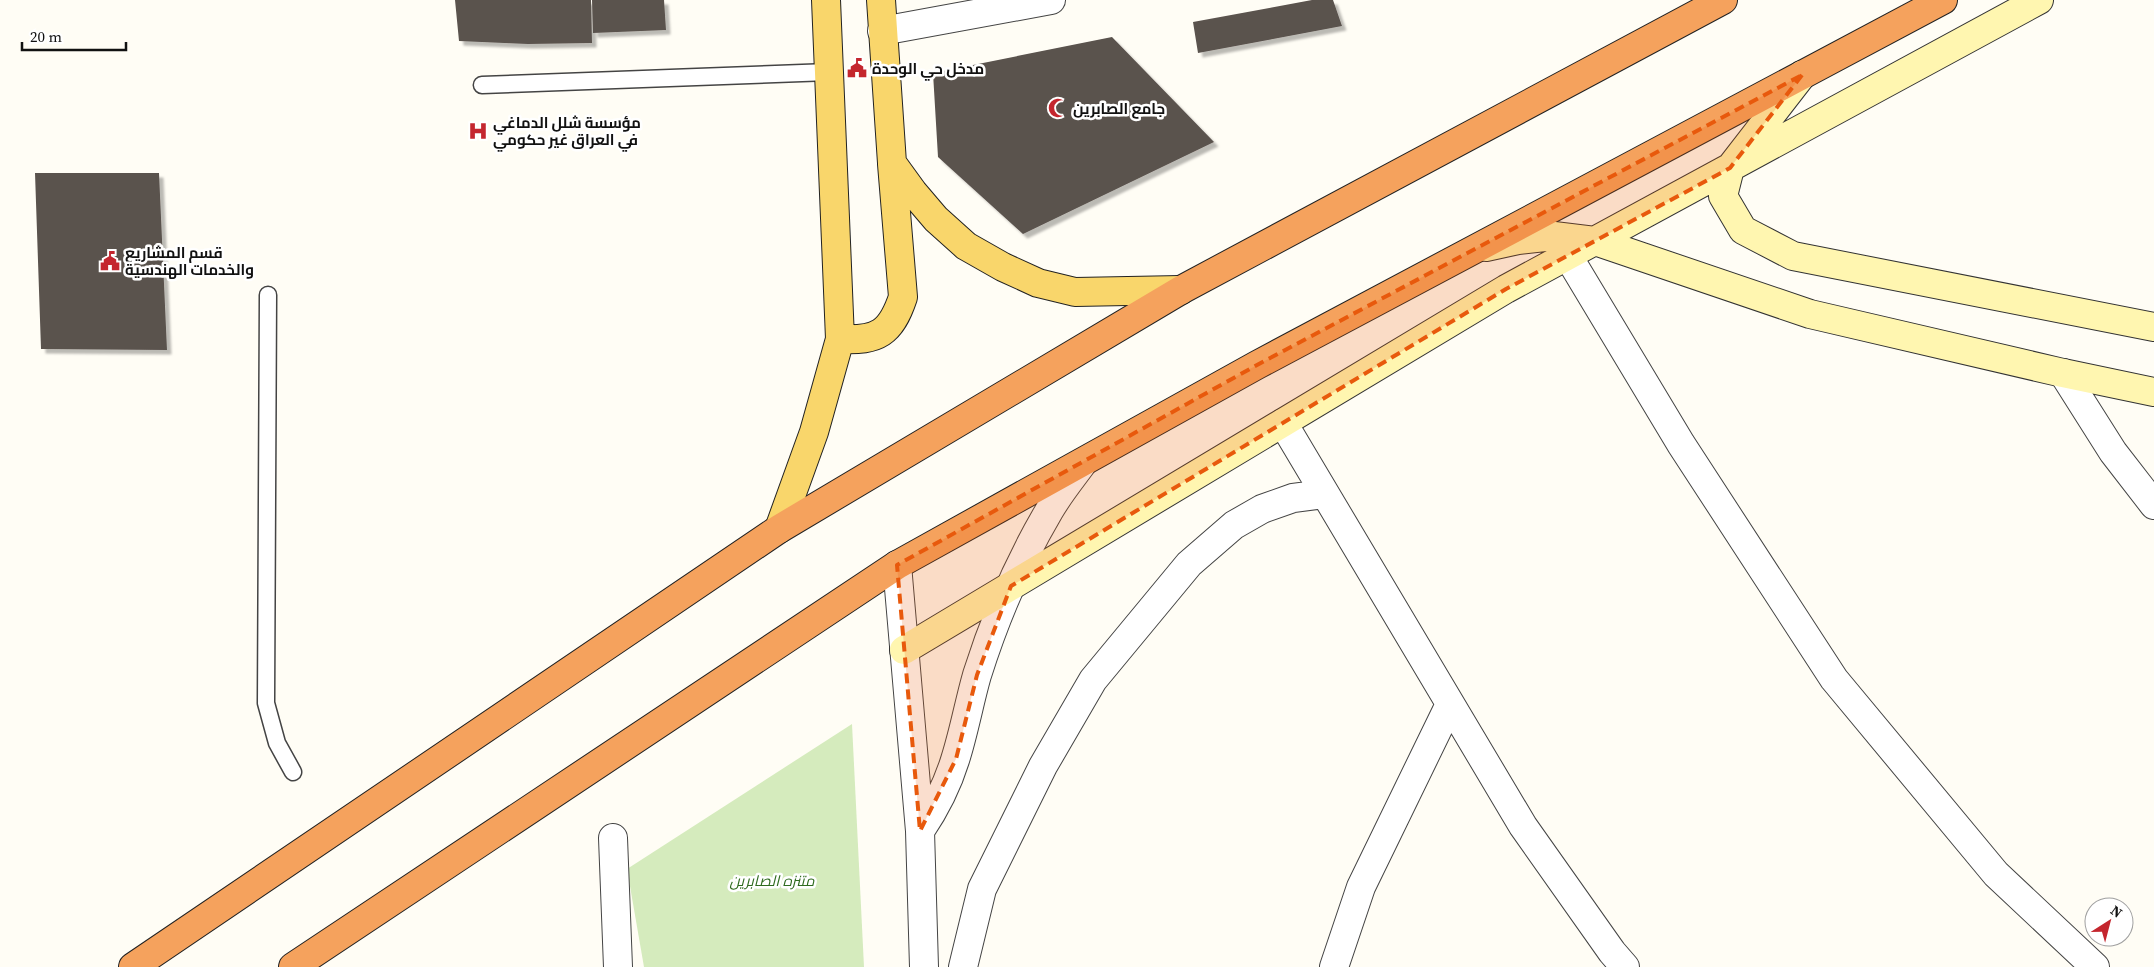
<svg xmlns="http://www.w3.org/2000/svg" width="2154" height="967" font-family="'Source Serif 4',Cairo,serif">
<defs>
<filter id="shadow"><feDropShadow dx="4.5" dy="4.5" stdDeviation="1" flood-color="#0004"/></filter>
</defs>
<rect width="100%" height="100%" fill="#fffdf5"/>
<path fill="#d5ebbd" d="M 852,724 L 864,967 L 644,967 L 627,869 Z"/>
<path fill="#5a524d" filter="url(#shadow)" d="M 455,0 L 591,0 L 592,43 L 528,44 L 459,41 Z
M 592,0 L 664,0 L 666,30 L 593,33 Z
M 1312,0 L 1333,0 L 1342,26 L 1198,53 L 1193,22 Z
M 1112,37 L 1214,142 L 1023,234 L 938,157 L 933,73 Z
M 35,173 L 159,173 L 167,350 L 41,349 Z"/>
<g fill="none" stroke-linecap="round" stroke-linejoin="round">
<defs>
<path id="lane" d="M 482,85 L 829,72
M 268,295 L 266,703 L 277,743 L 293,772"/>
<path id="street" d="M 882,31 L 1051,0
M 1568,256 L 1681,444 L 1834,679 L 1996,874 L 2095,967
M 2063,373 L 2113,452 L 2154,505
M 1283,423 L 1523,826 L 1612,952 L 1625,967
M 897,565 L 920,831 L 924,967
M 920,831 C 935,809 947,786 955,760 C 964,732 969,703 977,675 C 995,618 1019,562 1049,511 C 1058,495 1071,479 1082,464
M 613,838 L 618,967
M 963,967 L 982,889 L 1043,766 L 1093,680 L 1189,564 L 1234,525 L 1262,509 L 1293,498 L 1324,494
M 1334,967 L 1361,887 L 1450,704"/>
<path id="secondary" d="M 1802,75 L 1730,168 L 1723,196 L 1743,230 L 1793,256 L 2154,327
M 1486,247 L 1518,240 L 1554,236 L 1595,241 L 1810,314 L 2063,373 L 2154,392
M 904,650 L 1506,289 L 2039,0"/>
<path id="primary" d="M 881,0 L 892,163 L 913,192 L 936,219 L 966,246 L 1003,267 L 1038,283 L 1075,292 L 1181,290
M 840,339 C 878,341 891,333 903,297 L 892,164
M 779,529 L 814,432 L 840,339 L 826,0"/>
<path id="highway" d="M 133,967 L 779,529 L 1181,290 L 1723,0
M 293,967 L 897,565 L 1257,365 L 1943,0"/>
</defs>
<use href="#lane" stroke="#444" stroke-width="19"/>
<use href="#street" stroke="#444" stroke-width="30"/>
<use href="#secondary" stroke="#333" stroke-width="30"/>
<use href="#primary" stroke="#222" stroke-width="30"/>
<use href="#highway" stroke="#222" stroke-width="30"/>
<use href="#lane" stroke="#fff" stroke-width="16"/>
<use href="#street" stroke="#fff" stroke-width="28"/>
<use href="#secondary" stroke="#fff6b0" stroke-width="28"/>
<use href="#primary" stroke="#f9d66b" stroke-width="28"/>
<use href="#highway" stroke="#f5a25d" stroke-width="28"/>
</g>
<path fill="#e8590c" fill-opacity="0.2" stroke="#e8590c" stroke-width="4" stroke-dasharray="10 6" stroke-linejoin="round" d="M 1802,75 L 1730,168 L 1506,289 L 1011,586 L 977,675 L 956,759 L 920,831 L 897,565 L 1257,365 Z"/>
<defs>
<symbol id="civic-bare" viewBox="-9 -9 18 18"><path d="M-.6-6.5H3V-4.5H.6V-3L4-1V1h2V6H-6V1h2V-1L-.6-3ZM-1.2 2.5V6h2.4V2.5Z" fill="#c4262e" stroke="#fff" stroke-width="2.5" paint-order="stroke"/></symbol>
<symbol id="mosque-bare" viewBox="-9 -9 18 18"><path d="M3.5-4.9A6 6 0 1 0 3.5 4.9A5 5 0 1 1 3.5-4.9Z" fill="#c4262e" stroke="#fff" stroke-width="2.5" paint-order="stroke"/></symbol>
<symbol id="hospital-bare" viewBox="-9 -9 18 18"><path d="M-5-5h3v3.5h4V-5h3V5h-3V1.5h-4V5h-3Z" fill="#c4262e" stroke="#fff" stroke-width="2.5" paint-order="stroke"/></symbol>
</defs>
<g fill-rule="evenodd">
<use href="#civic-bare" x="843" y="54" width="28" height="28"/>
<use href="#mosque-bare" x="1044" y="94" width="28" height="28"/>
<use href="#hospital-bare" x="464" y="117" width="28" height="28"/>
<use href="#civic-bare" x="96" y="247" width="28" height="28"/>
</g>
<g text-anchor="middle" dominant-baseline="central" stroke-width="5" stroke-linejoin="round" paint-order="stroke">
<g font-size="15" font-weight="bold" fill="#111" stroke="#fff" text-anchor="start">
<text x="872" y="68">مدخل حي الوحدة</text>
<text x="1073" y="108">جامع الصابرين</text>
<text x="493" y="122">مؤسسة شلل الدماغي<tspan x="493" dy="17">في العراق غير حكومي</tspan></text>
<text x="125" y="252">قسم المشاريع<tspan x="125" dy="17">والخدمات الهندسية</tspan></text>
</g>
<g font-size="15" font-style="italic" fill="#2f6b1f" stroke="#fff">
<text x="772" y="880">متنزه الصابرين</text>
</g>
</g>
<g transform="translate(2109 922) rotate(36)"><circle r="24" fill="#ffffff" stroke="#a0a0a0"/>
<path d="M0-4L9 19L0 12L-9 19Z" fill="#c4262e"/>
<text y="-8" font-size="14" font-weight="bold" text-anchor="middle" fill="#111111">N</text>
</g>
<path d="M22 42v8h104v-8" fill="none" stroke="#111111" stroke-width="2.5"/>
<text x="30" y="42" font-size="15" fill="#111111" stroke="#ffffff" stroke-width="4" paint-order="stroke">20 m</text>
</svg>
